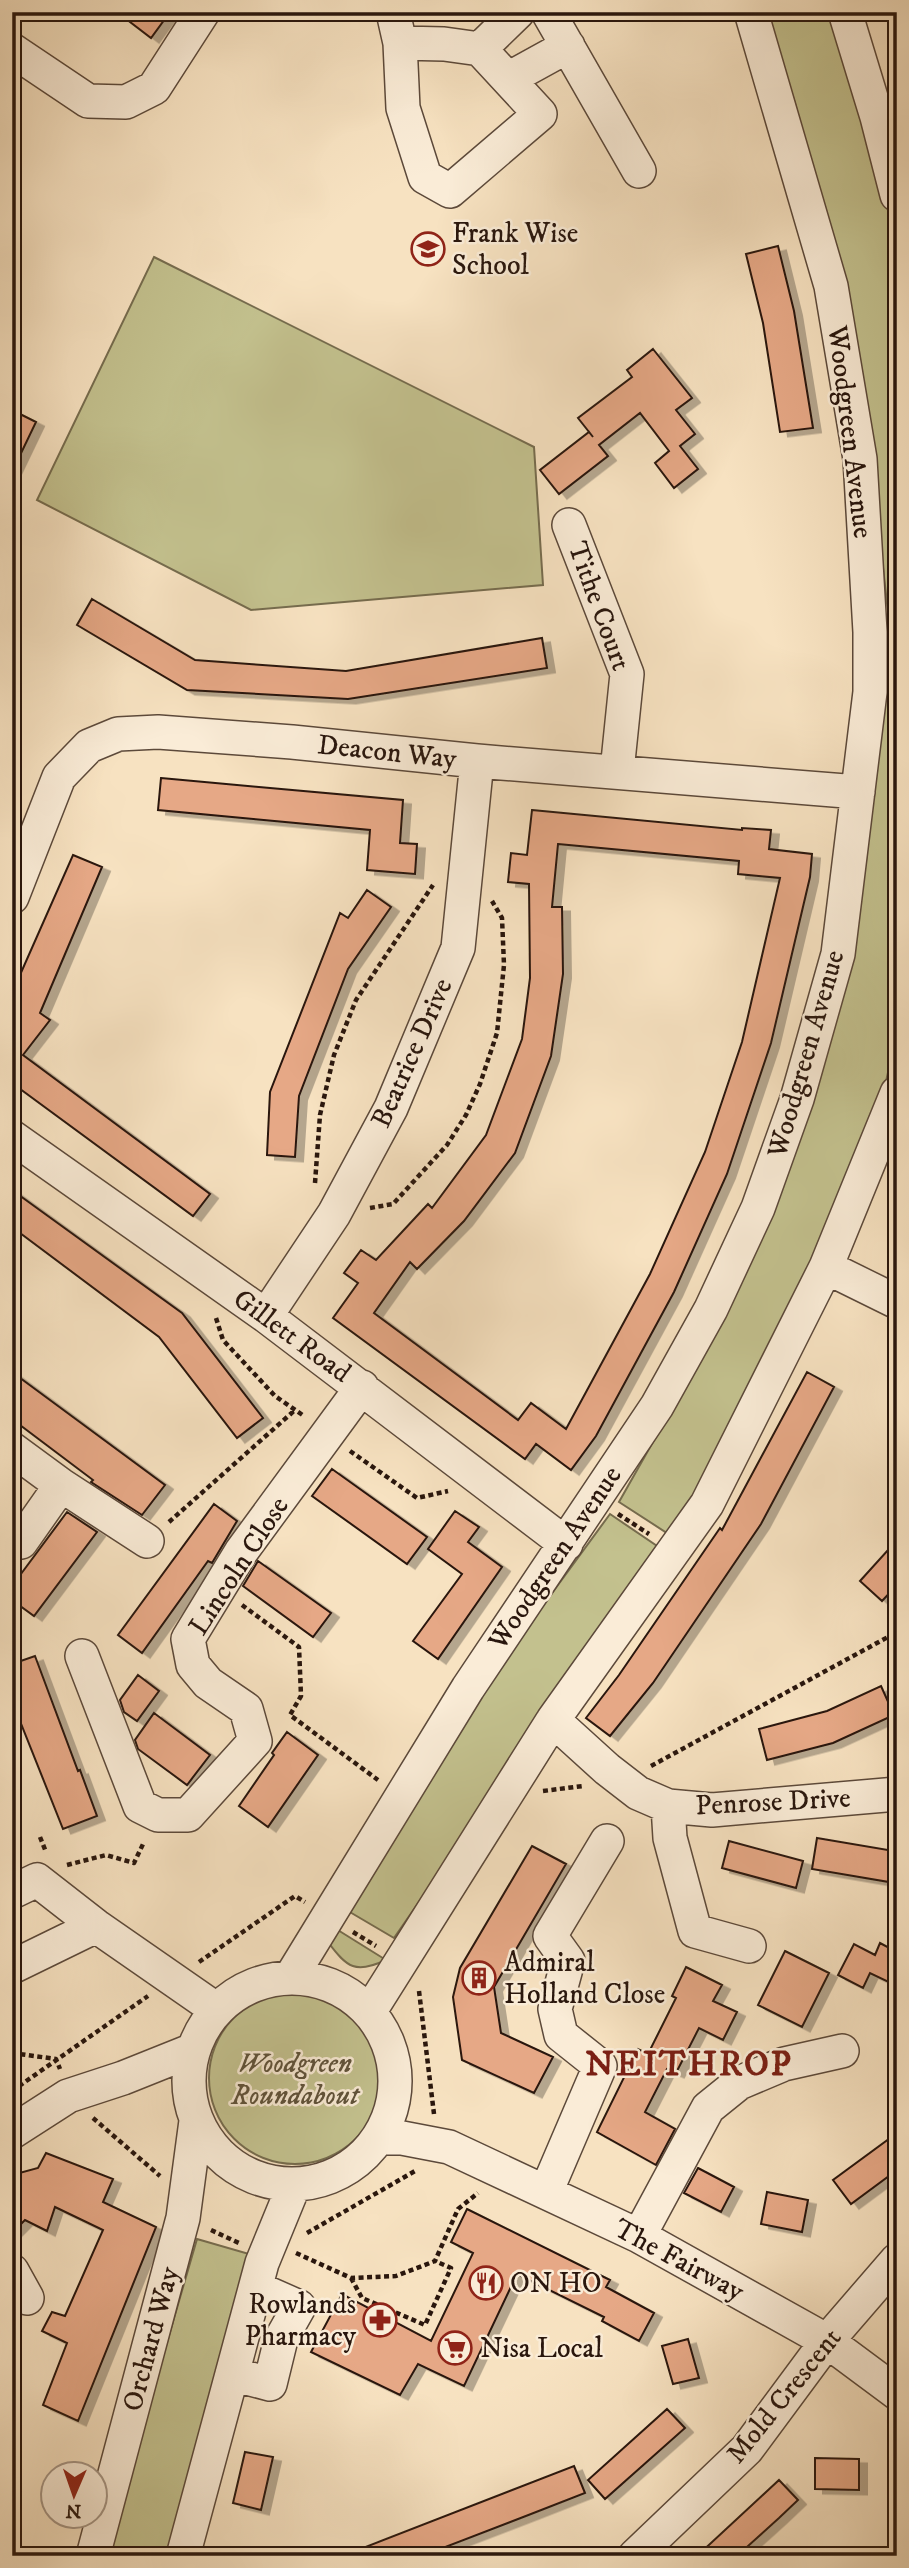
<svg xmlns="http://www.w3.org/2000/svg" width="909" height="2568" font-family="'IM FELL DW Pica',serif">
<defs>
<filter id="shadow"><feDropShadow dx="8" dy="4.5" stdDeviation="0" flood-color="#0004"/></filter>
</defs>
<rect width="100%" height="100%" fill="#f7e2c1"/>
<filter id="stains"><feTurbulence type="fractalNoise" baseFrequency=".00286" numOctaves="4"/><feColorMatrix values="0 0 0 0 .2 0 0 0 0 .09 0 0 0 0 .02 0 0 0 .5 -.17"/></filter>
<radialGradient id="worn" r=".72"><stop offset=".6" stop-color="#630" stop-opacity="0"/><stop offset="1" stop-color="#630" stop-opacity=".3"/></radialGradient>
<path fill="#c3c18e" stroke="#766c4e" stroke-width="2" d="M 794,12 L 831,12 L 885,182 L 897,229 L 897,610 L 888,612 L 866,417 L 820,194 L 794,100 L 764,17 L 783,16 Z
M 154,257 L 534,447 L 543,585 L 251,610 L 37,500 Z
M 897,645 L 897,687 L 884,686 L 890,651 Z
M 883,700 L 897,702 L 897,1032 L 885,1086 L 754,1396 L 670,1535 L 619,1502 L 727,1311 L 843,984 L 866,861 Z
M 610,1514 L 663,1550 L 394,1938 L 343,1908 L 461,1717 Z
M 333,1927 L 386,1960 C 356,1974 347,1968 328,1942 Z
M209 2078a86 86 0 1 1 172 0a86 86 0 1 1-172 0Z
M 197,2239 L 256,2256 L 170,2556 L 105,2556 Z"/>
<path fill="#e6a886" stroke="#29160d" stroke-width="2" fill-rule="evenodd" filter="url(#shadow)" d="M 117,12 L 170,12 L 151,38 Z
M 778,246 L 794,311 L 813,428 L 780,432 L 763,323 L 746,254 Z
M 653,349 L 692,398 L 676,410 L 695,434 L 680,446 L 698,469 L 674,488 L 655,463 L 669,451 L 640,413 L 599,445 L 608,456 L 559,494 L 540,470 L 589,432 L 593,437 L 578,418 L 632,377 L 627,370 Z
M 12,410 L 36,422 L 12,472 Z
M 92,599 L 195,660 L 346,671 L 542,638 L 547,668 L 348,699 L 187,690 L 77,625 Z
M 161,778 L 403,800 L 400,843 L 417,844 L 415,874 L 367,870 L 370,830 L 158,810 Z
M 532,810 L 742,830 L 742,828 L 771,830 L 769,849 L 812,854 L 810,877 L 771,1043 L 727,1174 L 674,1292 L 596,1436 L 571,1470 L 536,1444 L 525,1459 L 333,1318 L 358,1283 L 344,1273 L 361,1250 L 376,1260 L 428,1204 L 432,1208 L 486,1135 L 522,1039 L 527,1001 L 530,978 L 529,884 L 508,882 L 511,853 L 527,855 ZM 558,844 L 739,861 L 738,874 L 780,878 L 742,1042 L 705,1152 L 650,1274 L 566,1429 L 531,1403 L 518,1420 L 374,1313 L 410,1262 L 417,1269 L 464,1221 L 515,1153 L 551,1056 L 563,974 L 562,907 L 552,907 Z
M 73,855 L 102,867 L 40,1013 L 50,1020 L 23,1055 L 210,1194 L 193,1216 L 12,1083 L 12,993 Z
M 367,890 L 391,907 L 348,969 L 299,1096 L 295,1157 L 267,1155 L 270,1092 L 340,913 L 348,918 Z
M 12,1190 L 182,1313 L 263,1418 L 237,1438 L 159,1337 L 12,1227 Z
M 12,1372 L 165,1485 L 142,1515 L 91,1482 L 93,1480 L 12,1419 Z
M 807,1372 L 834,1387 L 761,1524 L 653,1683 L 610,1736 L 586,1718 L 619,1675 L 720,1528 L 722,1530 Z
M 332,1469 L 427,1537 L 407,1564 L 312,1496 Z
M 214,1504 L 237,1521 L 212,1563 L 208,1561 L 142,1653 L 118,1635 Z
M 455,1511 L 479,1527 L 468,1542 L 502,1567 L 438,1659 L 413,1641 L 462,1574 L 428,1549 Z
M 67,1512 L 97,1532 L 34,1616 L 12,1600 L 12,1586 Z
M 897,1540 L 897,1585 L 882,1601 L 860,1581 Z
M 258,1561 L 331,1613 L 313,1637 L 243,1586 Z
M 35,1656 L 78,1771 L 80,1770 L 97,1816 L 63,1829 L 12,1701 L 12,1664 Z
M 138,1675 L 159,1691 L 137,1721 L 124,1712 L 120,1700 Z
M 881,1686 L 894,1715 L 833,1743 L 767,1760 L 759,1729 L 827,1711 Z
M 154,1713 L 210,1755 L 187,1785 L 138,1749 L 135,1740 Z
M 287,1732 L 318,1755 L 268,1827 L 239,1806 L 274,1755 L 272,1753 Z
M 817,1838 L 894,1851 L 889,1882 L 812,1869 Z
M 729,1841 L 803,1861 L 796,1888 L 722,1868 Z
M 532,1846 L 566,1864 L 494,1987 L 501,2033 L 553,2057 L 534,2093 L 462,2060 L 453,1997 L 460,1968 Z
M 880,1943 L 897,1952 L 897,1986 L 870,1973 L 863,1988 L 838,1975 L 854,1944 L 875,1955 Z
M 785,1951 L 829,1973 L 802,2027 L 758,2005 Z
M 686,1967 L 722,1985 L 713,2001 L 737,2012 L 723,2040 L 699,2028 L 676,2073 L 667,2069 L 645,2112 L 675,2129 L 656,2165 L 597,2132 L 638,2049 L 648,2054 L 676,1998 L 672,1996 Z
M 897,2133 L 897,2170 L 851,2204 L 833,2180 Z
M 46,2153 L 113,2179 L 103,2202 L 156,2227 L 78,2421 L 43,2405 L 67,2343 L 42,2331 L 52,2312 L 65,2316 L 103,2230 L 55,2207 L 47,2231 L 25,2220 L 12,2233 L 12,2175 L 38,2168 Z
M 698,2168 L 734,2187 L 721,2212 L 684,2193 Z
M 767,2192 L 808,2200 L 802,2232 L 761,2224 Z
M 467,2209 L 610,2280 L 606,2287 L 654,2313 L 639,2341 L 602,2321 L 604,2317 L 517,2274 L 464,2386 L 418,2364 L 400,2395 L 311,2352 L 342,2294 L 431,2341 L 473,2253 L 451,2242 Z
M 688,2339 L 699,2378 L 673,2384 L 662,2346 Z
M 667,2409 L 685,2428 L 605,2499 L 588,2480 Z
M 245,2452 L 273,2457 L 261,2510 L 233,2503 Z
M 815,2458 L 859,2459 L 859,2490 L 815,2489 Z
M 574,2466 L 585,2493 L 531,2514 L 422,2556 L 351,2556 L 350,2553 Z
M 779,2480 L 798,2500 L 779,2518 L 737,2556 L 697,2556 Z"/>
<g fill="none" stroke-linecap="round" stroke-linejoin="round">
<defs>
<path id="minor" d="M 393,12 L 400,43
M 548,12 L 639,171
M 845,12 L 877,117 L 897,195
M 400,43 L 444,44 L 480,49 L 540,114 L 450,191 L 425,177 L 403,108 Z
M 480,49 L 518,12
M 12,50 L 88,101 L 126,102 L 154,88 L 203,12
M 508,79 L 568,46
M 569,525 L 627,674 L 617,771
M 12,897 L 59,777 L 89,746 L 118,734 L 158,732 L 292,742 L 477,761 L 858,792
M 12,1137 L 266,1316 L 566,1544
M 826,1267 L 897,1302
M 266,1316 L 334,1214 L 391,1108 L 458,948 L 477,761
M 12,1449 L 61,1485 L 147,1541
M 21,1542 L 61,1485
M 82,1656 L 140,1806 L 158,1815 L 188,1815 L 255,1741 L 246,1709 L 208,1683 L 193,1665 L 188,1639 L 241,1552 L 362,1387
M 553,1720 L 607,1769 L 638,1793 L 668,1806 L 712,1810 L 897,1794
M 668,1806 L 670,1838 L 695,1931 L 749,1946
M 12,1892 L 37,1880 L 96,1926 L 217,2010
M 12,1967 L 96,1926
M 291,1977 L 468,1688 L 657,1406 L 711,1309 L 758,1208 L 797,1099 L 838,954 L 870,692 L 870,632 L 860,459 L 831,286 L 751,12
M189 2081a103 103 0 1 1 206 0a103 103 0 1 1-206 0Z
M 370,2011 L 553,1720 L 707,1504 L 826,1267 L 897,1093
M 12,2132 L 68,2096 L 123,2078 L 193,2050
M 380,2138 L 402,2138 L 449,2147 L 639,2236 L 827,2341 L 897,2393
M 546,2192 L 600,2066 L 561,2035 L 555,2009 L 568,1961 L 550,1936 L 607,1841
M 639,2236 L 708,2108 L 739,2083 L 784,2064 L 842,2051
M 12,2271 L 27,2298
M 232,2374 L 270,2384 L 281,2339 L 299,2307 L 256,2288
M 93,2556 L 183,2218 L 196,2121
M 183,2556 L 262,2263 L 294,2185
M 635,2556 L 747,2449 L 827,2341 L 897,2260"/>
</defs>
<use href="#minor" stroke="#5c493a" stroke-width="36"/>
<path stroke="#29160d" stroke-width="4.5" stroke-dasharray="5 3.5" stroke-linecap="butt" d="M 315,1183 L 320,1115 L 334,1055 L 356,1000 L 433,885
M 370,1208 L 393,1204 L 447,1145 L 466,1115 L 480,1084 L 497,1033 L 504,965 L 502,918 L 492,901
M 216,1318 L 223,1340 L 275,1396 L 304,1416
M 350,1451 L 417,1498 L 448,1491
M 618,1514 L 649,1534
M 169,1522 L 295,1410
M 242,1605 L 299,1647 L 301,1696 L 290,1715 L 378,1780
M 888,1637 L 897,1631
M 651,1766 L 888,1637 L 897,1640
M 543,1791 L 583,1786
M 40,1837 L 46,1852
M 67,1865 L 106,1855 L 134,1863 L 144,1842
M 353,1932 L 376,1946
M 199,1962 L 295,1896 L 305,1902
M 419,1991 L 434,2114
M 12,2053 L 56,2059 L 60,2069
M 12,2091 L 148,1996
M 93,2118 L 160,2176
M 211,2230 L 241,2244
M 307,2233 L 415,2171
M 296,2253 L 351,2278 L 396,2276 L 435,2261 L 458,2209 L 478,2193
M 351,2278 L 362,2298 L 425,2325 L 451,2268 L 435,2261"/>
<use href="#minor" stroke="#faecd7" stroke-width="33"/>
</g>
<defs>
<symbol id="school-ring" viewBox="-11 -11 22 22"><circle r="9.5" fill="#faecd7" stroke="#8f2418" stroke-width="1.5"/><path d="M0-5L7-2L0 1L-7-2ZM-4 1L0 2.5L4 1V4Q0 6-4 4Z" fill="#8f2418"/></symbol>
<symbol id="building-ring" viewBox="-11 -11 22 22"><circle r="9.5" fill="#faecd7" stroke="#8f2418" stroke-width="1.5"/><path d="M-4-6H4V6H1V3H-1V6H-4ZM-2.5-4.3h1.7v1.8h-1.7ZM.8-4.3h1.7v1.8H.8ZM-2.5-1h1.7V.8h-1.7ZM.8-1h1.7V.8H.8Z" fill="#8f2418"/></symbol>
<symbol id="restaurant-ring" viewBox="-11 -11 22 22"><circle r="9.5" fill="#faecd7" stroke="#8f2418" stroke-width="1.5"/><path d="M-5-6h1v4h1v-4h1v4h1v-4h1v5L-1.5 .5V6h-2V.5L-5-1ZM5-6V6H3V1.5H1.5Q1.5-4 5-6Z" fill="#8f2418"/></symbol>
<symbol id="pharmacy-ring" viewBox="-11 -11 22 22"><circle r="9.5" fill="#faecd7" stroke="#8f2418" stroke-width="1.5"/><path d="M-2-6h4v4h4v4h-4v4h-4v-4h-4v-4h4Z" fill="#8f2418"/></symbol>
<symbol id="supermarket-ring" viewBox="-11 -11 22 22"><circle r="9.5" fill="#faecd7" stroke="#8f2418" stroke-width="1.5"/><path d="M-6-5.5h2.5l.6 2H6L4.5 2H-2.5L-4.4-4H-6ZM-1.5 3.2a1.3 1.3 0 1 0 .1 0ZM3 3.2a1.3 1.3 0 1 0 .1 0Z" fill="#8f2418"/></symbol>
</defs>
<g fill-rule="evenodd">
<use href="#school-ring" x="409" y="230" width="38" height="38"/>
<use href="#building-ring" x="460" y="1959" width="38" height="38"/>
<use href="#restaurant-ring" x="467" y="2264" width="38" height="38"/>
<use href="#pharmacy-ring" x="361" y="2301" width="38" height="38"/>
<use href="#supermarket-ring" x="436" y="2329" width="38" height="38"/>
</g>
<g text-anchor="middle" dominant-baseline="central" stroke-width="5" stroke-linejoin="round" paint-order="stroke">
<g font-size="28" fill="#29160d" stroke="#faecd7" text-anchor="start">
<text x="452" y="233">Frank Wise<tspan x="452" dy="32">School</tspan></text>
<text x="504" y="1962">Admiral<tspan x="504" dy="32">Holland Close</tspan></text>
<text x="510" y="2283">ON HO</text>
<text x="356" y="2304" text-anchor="end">Rowlands<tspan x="356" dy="32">Pharmacy</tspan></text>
<text x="480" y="2348">Nisa Local</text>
</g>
<g font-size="28" fill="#29160d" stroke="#faecd7">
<text transform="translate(850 432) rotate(83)">Woodgreen Avenue</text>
<text transform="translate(599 606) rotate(70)">Tithe Court</text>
<text transform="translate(387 752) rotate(6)">Deacon Way</text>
<text transform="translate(412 1053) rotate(-66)">Beatrice Drive</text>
<text transform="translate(806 1054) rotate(-74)">Woodgreen Avenue</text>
<text transform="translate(292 1336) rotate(36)">Gillett Road</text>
<text transform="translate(555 1558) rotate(-56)">Woodgreen Avenue</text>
<text transform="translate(239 1566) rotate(-57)">Lincoln Close</text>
<text transform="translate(773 1802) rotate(-3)">Penrose Drive</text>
<text transform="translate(679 2260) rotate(28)">The Fairway</text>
<text transform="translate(151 2339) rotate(-75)">Orchard Way</text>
<text transform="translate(784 2396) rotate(-51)">Mold Crescent</text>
</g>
<g font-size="28" font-style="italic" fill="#5f523a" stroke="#faecd7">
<text x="295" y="2063">Woodgreen<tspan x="295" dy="32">Roundabout</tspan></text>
</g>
<g font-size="35" font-weight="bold" letter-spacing="2" fill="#7a1f14" stroke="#faecd7">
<text x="689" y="2065">NEITHROP</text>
</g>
</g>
<rect width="909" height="2568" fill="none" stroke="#f7e2c1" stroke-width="42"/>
<rect x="14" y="14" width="881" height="2540" fill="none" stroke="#29160d" stroke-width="3.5"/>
<rect x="21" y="21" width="867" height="2526" fill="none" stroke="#29160d" stroke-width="2"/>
<g transform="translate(74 2495) rotate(182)"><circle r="33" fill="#faecd7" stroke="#a69686" stroke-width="2"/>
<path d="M0-5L12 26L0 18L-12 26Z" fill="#8f2418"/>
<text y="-10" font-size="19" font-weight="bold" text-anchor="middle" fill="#29160d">N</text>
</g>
<rect width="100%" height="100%" filter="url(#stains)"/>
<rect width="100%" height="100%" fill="url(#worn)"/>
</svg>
